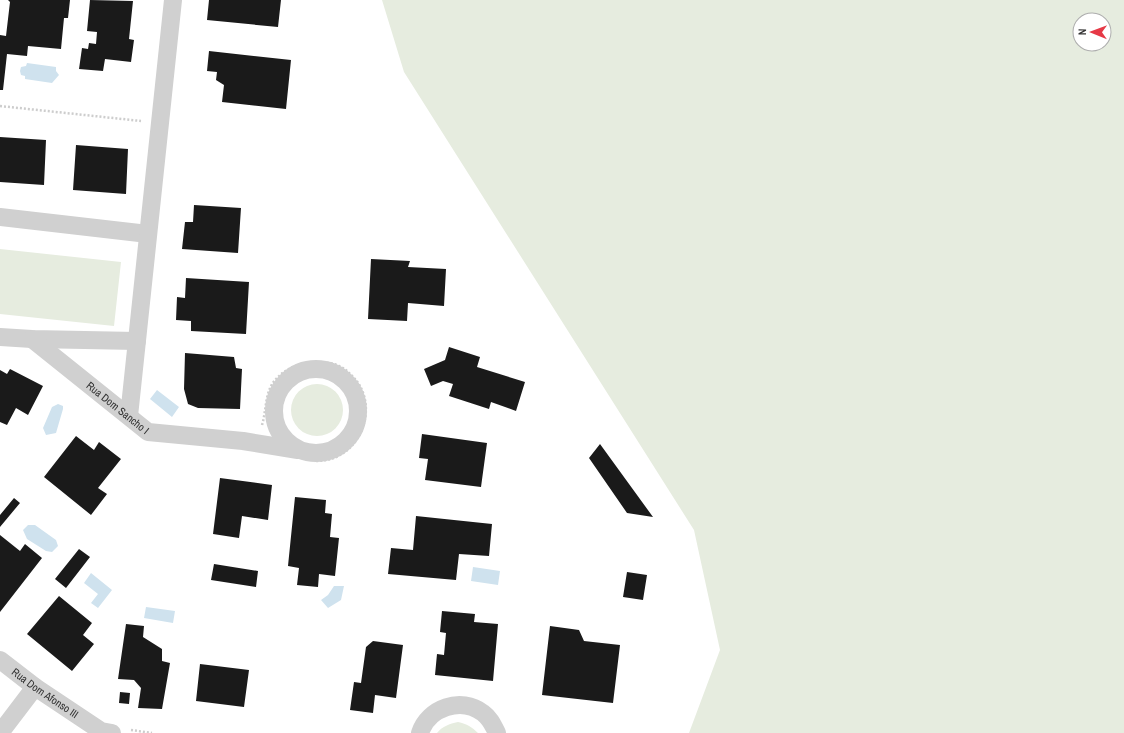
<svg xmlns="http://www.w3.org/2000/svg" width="1124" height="733" font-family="'Archivo Narrow',sans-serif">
<rect width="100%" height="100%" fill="#fff"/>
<path fill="#e6ecdf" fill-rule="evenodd" d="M 382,0 L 1124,0 L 1124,733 L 689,733 L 720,650 L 694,530 L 404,72 ZM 1080,20 L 1104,20 L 1104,44 L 1080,44 Z
M 0,249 L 121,262 L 114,326 L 0,314 Z
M291 410a26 26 0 1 1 52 0a26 26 0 1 1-52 0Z
M 458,722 C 467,724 472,727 478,733 L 437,733 C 443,726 449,724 458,722 Z"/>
<path fill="#cfe2ee" d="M 27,63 L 56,67 L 56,71 L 59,75 L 52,83 L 25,79 L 25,76 L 21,75 L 20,71 L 21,67 L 26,66 Z
M 157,390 L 179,407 L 172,417 L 150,399 Z
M 58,404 L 63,406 L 63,409 L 56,433 L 46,435 L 43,428 L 52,407 Z
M 28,525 L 35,525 L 56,540 L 58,546 L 52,552 L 46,551 L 27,539 L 23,530 Z
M 473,567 L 500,571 L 498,585 L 471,581 Z
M 91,573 L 112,590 L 98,608 L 91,603 L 98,594 L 84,583 Z
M 334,586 L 344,586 L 341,600 L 328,608 L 321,600 L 328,595 Z
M 146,607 L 175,611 L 173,623 L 144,618 Z"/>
<path fill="#1a1a1a" d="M 8,0 L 70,0 L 68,18 L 64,18 L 61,49 L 28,46 L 27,56 L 7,54 L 3,90 L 0,90 L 0,35 L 6,36 L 10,2 Z
M 90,0 L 133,1 L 129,39 L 134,40 L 131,62 L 105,59 L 103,71 L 79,69 L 82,48 L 88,49 L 89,43 L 96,44 L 97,32 L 87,31 Z
M 209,0 L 281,0 L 278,27 L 207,20 Z
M 209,51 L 291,60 L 286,109 L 222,102 L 224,85 L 216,80 L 217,72 L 207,71 Z
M 0,137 L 46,140 L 44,185 L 0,182 Z
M 76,145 L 128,149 L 126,194 L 73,190 Z
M 194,205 L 241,208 L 238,253 L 182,249 L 185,222 L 193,222 Z
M 371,259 L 410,261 L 408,267 L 446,269 L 444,306 L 408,303 L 407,321 L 368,319 Z
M 186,278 L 249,282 L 246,334 L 191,331 L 191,321 L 176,320 L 177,297 L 185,298 Z
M 449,347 L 480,357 L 477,367 L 525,382 L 516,411 L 491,402 L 489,409 L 449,396 L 453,384 L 443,381 L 431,386 L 424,369 L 445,360 Z
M 185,353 L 234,357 L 236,368 L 242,369 L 240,409 L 198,408 L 188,404 L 184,389 Z
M 10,369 L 43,386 L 28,415 L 16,408 L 7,425 L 0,422 L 0,370 L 7,374 Z
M 422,434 L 487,443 L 481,487 L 425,480 L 428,459 L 419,458 Z
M 76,436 L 94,450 L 99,442 L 121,459 L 98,488 L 107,494 L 91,515 L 44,477 Z
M 600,444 L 653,517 L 627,513 L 589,458 Z
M 220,478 L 272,485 L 268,520 L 242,516 L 239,538 L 213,534 Z
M 295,497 L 326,500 L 325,513 L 332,514 L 330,537 L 339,538 L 335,576 L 319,574 L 318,587 L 297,585 L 299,568 L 288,566 Z
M 14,498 L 20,503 L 0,527 L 0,515 Z
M 416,516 L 492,524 L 489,556 L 459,554 L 456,580 L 388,574 L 391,548 L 413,550 Z
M 0,535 L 20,551 L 25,544 L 42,558 L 0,612 Z
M 79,549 L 90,557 L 66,588 L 55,579 Z
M 214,564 L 258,571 L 256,587 L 211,580 Z
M 627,572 L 647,575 L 643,600 L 623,597 Z
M 59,596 L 92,623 L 83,635 L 94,644 L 72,671 L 27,634 Z
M 442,611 L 475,614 L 474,622 L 498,624 L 493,681 L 435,675 L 437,654 L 444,655 L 446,633 L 440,632 Z
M 126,624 L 144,626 L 143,637 L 162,649 L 162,661 L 170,663 L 162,709 L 138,708 L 141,688 L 134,680 L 118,679 Z
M 550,626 L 579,630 L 584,641 L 620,645 L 613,703 L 542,695 Z
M 373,641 L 403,645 L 396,698 L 375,695 L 373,713 L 350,710 L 354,682 L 361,683 L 366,647 Z
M 200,664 L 249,670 L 244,707 L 196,701 Z
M 120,692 L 130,693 L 129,704 L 119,703 Z"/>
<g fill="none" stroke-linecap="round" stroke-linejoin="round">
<path stroke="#cdcdcd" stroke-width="2.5" stroke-dasharray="2 2" stroke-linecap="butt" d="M 0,106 L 141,121
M 262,425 C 266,412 265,398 271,386 C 279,372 296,363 312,363 C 322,362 332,362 341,367 C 347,370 351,375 355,379 C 375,402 366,441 340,455 C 332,460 323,461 314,461
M 131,730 L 152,733"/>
<g stroke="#d0d0d0" stroke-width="18">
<path d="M 0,217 L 148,234"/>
<path d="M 0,337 L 32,339 L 137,341"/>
<path id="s1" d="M 32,339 L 148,432 L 243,441 L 298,450"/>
<circle cx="316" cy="411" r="42"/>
<path d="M 129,416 L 173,0"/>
<path id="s2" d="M 0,660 L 35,687 L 101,731 L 112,733"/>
<path d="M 0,733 L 35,687"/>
<path d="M 420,733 C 428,708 461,696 483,713 C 490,718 493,725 497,733"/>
</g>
</g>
<g text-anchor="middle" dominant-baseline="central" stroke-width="4" stroke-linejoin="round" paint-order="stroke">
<g font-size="11" fill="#333" stroke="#fff">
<text stroke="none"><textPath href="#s1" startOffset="110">Rua Dom Sancho I</textPath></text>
<text stroke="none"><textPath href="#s2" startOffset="56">Rua Dom Afonso III</textPath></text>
</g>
</g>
<g transform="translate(1092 32) rotate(271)"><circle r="19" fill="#ffffff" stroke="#adadad"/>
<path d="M0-3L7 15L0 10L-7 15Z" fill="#e63946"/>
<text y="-6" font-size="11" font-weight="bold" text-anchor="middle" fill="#333333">N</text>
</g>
</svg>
